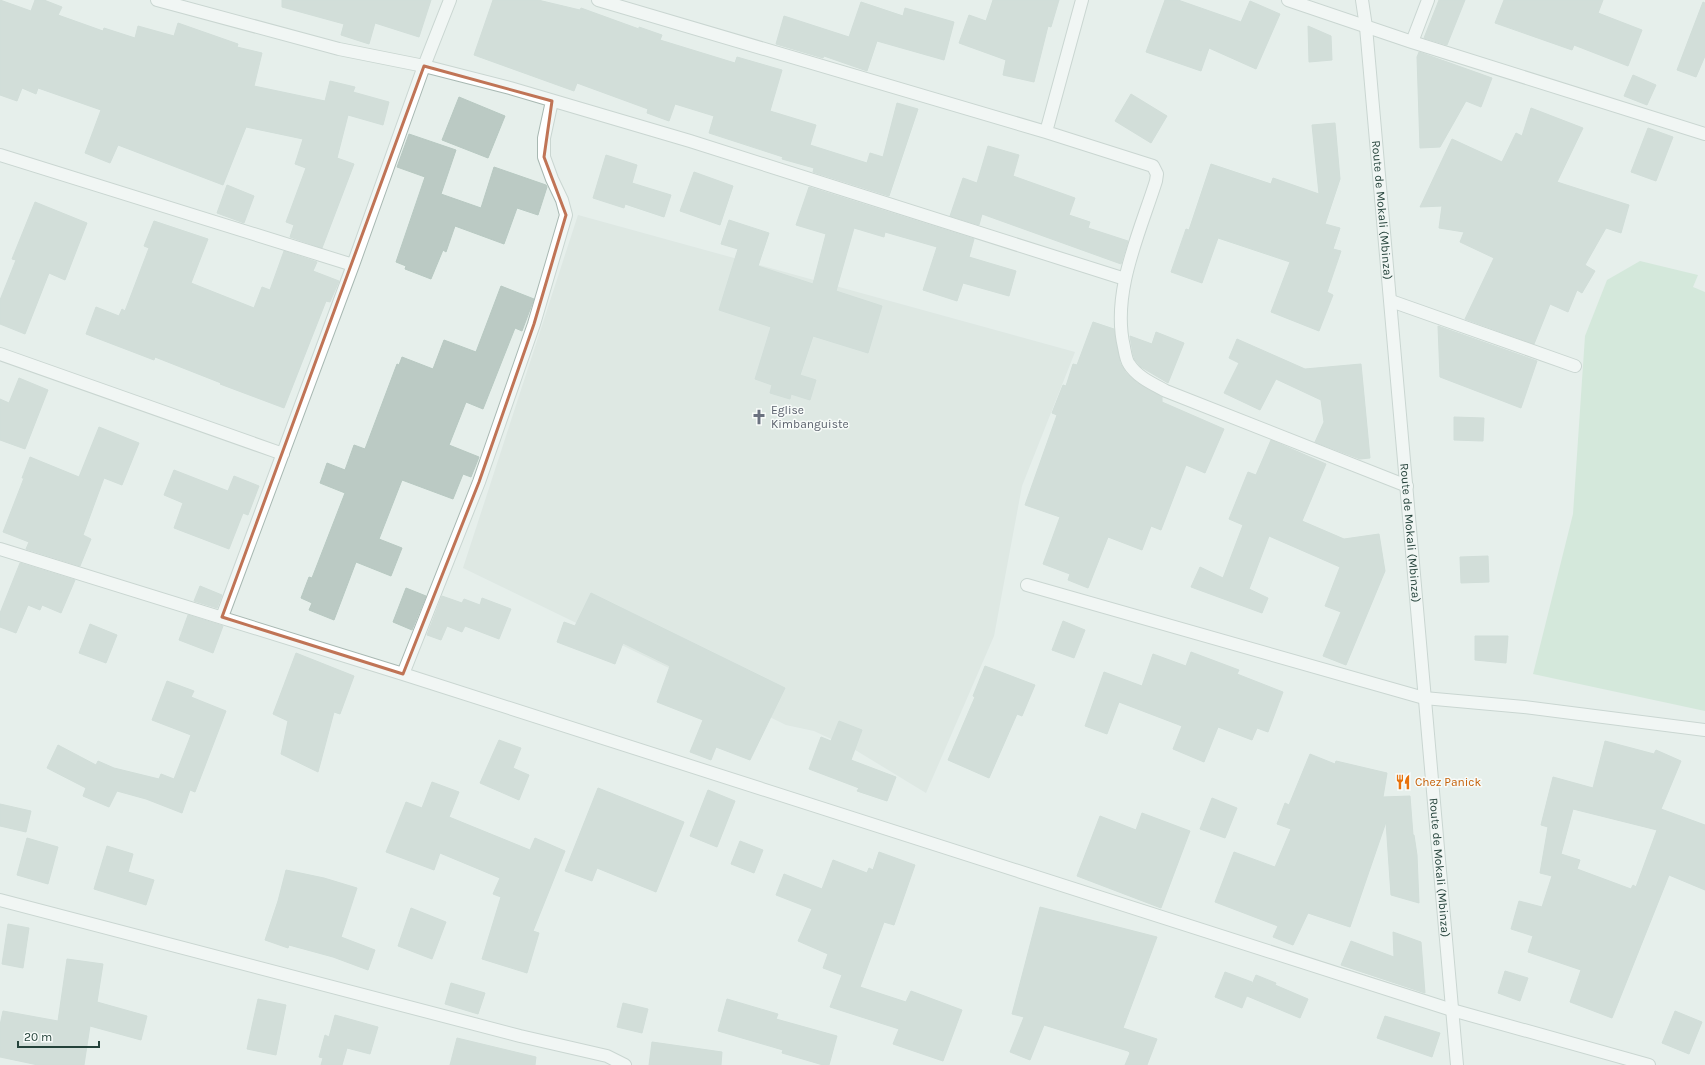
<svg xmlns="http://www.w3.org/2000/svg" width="1705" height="1065" font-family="Karla,sans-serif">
<rect width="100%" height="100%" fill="#e6efeb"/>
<path fill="#d4dfda" d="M 578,215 L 1075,352 L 1022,486 L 994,636 L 926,793 L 857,751 L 814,731 L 786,725 L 463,568 Z"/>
<path fill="#bfe0c8" d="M 1640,261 L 1698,275 L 1693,287 L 1705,292 L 1705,711 L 1533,674 L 1573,514 L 1585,336 L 1607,280 Z"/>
<path fill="#bbcac4" stroke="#b8c9c2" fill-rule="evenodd" d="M 0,0 L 31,11 L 35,0 L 44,0 L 62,7 L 58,15 L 103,31 L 104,28 L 135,38 L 138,26 L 174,36 L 178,23 L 238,44 L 237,47 L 262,53 L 254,86 L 325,101 L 330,81 L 355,87 L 353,92 L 389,102 L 383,125 L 348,115 L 337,158 L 354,164 L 322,248 L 290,237 L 294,225 L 286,222 L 306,168 L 295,164 L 303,139 L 246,127 L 223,185 L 118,145 L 110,163 L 85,153 L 101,110 L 38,88 L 36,94 L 22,88 L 17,101 L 0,95 Z
M 282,0 L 431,0 L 419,37 L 375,23 L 369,44 L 341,35 L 344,24 L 282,7 Z
M 493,0 L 538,0 L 580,10 L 581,8 L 639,29 L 639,27 L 662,35 L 660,40 L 735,63 L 737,57 L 782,70 L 770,111 L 816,125 L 810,145 L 867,163 L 870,153 L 883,157 L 897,103 L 918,109 L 889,196 L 813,172 L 814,168 L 782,159 L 783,157 L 709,133 L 714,116 L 675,104 L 669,121 L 647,113 L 648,109 L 577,83 L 574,91 L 474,55 Z
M 993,0 L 1059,0 L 1051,27 L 1048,26 L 1034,82 L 1003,75 L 1006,60 L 959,43 L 969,15 L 986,21 Z
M 1165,0 L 1178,0 L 1241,22 L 1250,1 L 1280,14 L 1256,69 L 1209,48 L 1201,71 L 1146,52 Z
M 1439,0 L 1465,0 L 1447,45 L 1424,38 Z
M 1504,0 L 1603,0 L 1598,13 L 1642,30 L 1628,66 L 1574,45 L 1572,50 L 1495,23 Z
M 861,2 L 903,16 L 905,8 L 954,22 L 944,60 L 877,41 L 867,71 L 824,56 L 823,58 L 776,44 L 784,16 L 849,37 Z
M 1703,2 L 1705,3 L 1705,56 L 1696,77 L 1677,70 Z
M 1308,26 L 1331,36 L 1332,60 L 1309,62 Z
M 1419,52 L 1492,78 L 1481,107 L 1466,101 L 1440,147 L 1420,148 L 1417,57 Z
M 1633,75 L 1656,85 L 1647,105 L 1624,96 Z
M 1131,94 L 1167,116 L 1151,143 L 1115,121 Z
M 459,97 L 505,116 L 488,158 L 442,140 Z
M 1531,108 L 1583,128 L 1557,182 L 1629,205 L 1621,233 L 1606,228 L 1585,265 L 1595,271 L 1582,293 L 1577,290 L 1568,312 L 1550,304 L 1534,344 L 1465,319 L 1494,258 L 1460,242 L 1464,232 L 1439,228 L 1442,206 L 1420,207 L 1452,139 L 1502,162 L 1516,133 L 1522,136 Z
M 1335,123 L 1340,179 L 1325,224 L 1340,228 L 1333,249 L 1341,251 L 1327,292 L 1333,295 L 1319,331 L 1271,312 L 1290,262 L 1218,238 L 1202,283 L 1171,272 L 1186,229 L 1189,230 L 1211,164 L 1271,184 L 1273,178 L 1319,194 L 1312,125 Z
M 1648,128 L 1673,137 L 1656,181 L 1631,172 Z
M 409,134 L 456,150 L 441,194 L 481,208 L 494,167 L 546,185 L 547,187 L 538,215 L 517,208 L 504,244 L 455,226 L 446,252 L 443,250 L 431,279 L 405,269 L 406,266 L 396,262 L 425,177 L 397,167 Z
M 988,146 L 1019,155 L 1013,176 L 1075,198 L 1069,215 L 1090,222 L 1088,228 L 1128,241 L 1121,264 L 982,214 L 979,225 L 950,216 L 963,178 L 977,183 Z
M 606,155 L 637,165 L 632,183 L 671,195 L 664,217 L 625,204 L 624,208 L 593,198 Z
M 694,172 L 733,186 L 720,225 L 680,211 Z
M 227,185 L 254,196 L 244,223 L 217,213 Z
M 809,187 L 974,239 L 969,257 L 1016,271 L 1009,296 L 963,283 L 957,301 L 923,290 L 937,247 L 885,232 L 884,237 L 854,228 L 836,291 L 882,306 L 868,353 L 813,336 L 800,375 L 816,380 L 810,400 L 791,394 L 790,399 L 770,393 L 772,385 L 755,379 L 771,327 L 719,310 L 738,249 L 721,244 L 729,220 L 769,233 L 758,266 L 813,284 L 826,234 L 796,225 Z
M 35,202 L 87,223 L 65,280 L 49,273 L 25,334 L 0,324 L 0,300 L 16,260 L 12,259 Z
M 154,221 L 208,239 L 191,283 L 254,308 L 262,287 L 270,290 L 284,251 L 317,262 L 313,271 L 339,281 L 330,302 L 326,301 L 284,408 L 220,384 L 221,383 L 155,357 L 154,360 L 86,334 L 96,307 L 119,316 L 122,309 L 125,311 L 149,248 L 144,246 Z
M 501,286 L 534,299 L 522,331 L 515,328 L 483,409 L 466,402 L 449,445 L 479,457 L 471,477 L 463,474 L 453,499 L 402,480 L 379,539 L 402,548 L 391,576 L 356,562 L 334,620 L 309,610 L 312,603 L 301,598 L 309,577 L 312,578 L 345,493 L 320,483 L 327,463 L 345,470 L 354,445 L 365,449 L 397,364 L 399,365 L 402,357 L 433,369 L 444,340 L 476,352 Z
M 1093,322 L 1114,329 L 1120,363 L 1126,373 L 1136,382 L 1162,397 L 1162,402 L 1224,429 L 1205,473 L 1186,465 L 1161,530 L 1151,526 L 1142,550 L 1108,537 L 1088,588 L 1068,580 L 1070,574 L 1043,564 L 1060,517 L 1025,505 L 1057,415 L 1052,413 L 1063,385 L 1066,386 L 1073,364 L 1077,365 Z
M 1438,326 L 1537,361 L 1521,408 L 1440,377 Z
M 1156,332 L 1184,343 L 1168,383 L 1141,367 L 1135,360 L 1133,354 L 1130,336 L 1152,344 Z
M 1237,339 L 1305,369 L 1361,364 L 1370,458 L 1360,459 L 1315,442 L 1324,422 L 1321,400 L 1276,379 L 1260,410 L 1224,393 L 1239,363 L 1229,358 Z
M 19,378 L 48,390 L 25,449 L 0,440 L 0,399 L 9,403 Z
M 1454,417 L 1484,418 L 1483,441 L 1454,440 Z
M 99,427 L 139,443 L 122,485 L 104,478 L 83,535 L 91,539 L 80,566 L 26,549 L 29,542 L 3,532 L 24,478 L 22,478 L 30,457 L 79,477 Z
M 1271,440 L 1326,464 L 1302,521 L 1344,539 L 1379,534 L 1385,571 L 1346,665 L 1323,656 L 1341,612 L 1325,606 L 1340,567 L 1269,536 L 1249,589 L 1268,598 L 1262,613 L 1191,587 L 1200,567 L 1223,578 L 1243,525 L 1229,519 L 1248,472 L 1256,475 Z
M 174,470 L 228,491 L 234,476 L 259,486 L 248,515 L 243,513 L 229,549 L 174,528 L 183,503 L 164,495 Z
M 1488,556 L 1489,582 L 1461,583 L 1460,557 Z
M 20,563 L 75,580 L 61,613 L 42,605 L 40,610 L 28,605 L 16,633 L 0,627 L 0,613 Z
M 200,586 L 222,595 L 217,608 L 194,601 Z
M 406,588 L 426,596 L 412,630 L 393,622 Z
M 591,593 L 785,688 L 750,760 L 716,747 L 711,760 L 690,752 L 703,720 L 657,702 L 670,666 L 623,643 L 615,664 L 557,642 L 564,622 L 575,626 Z
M 442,596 L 462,603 L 464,599 L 480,605 L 482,598 L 511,609 L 499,639 L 465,626 L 462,632 L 447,626 L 441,640 L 427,635 Z
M 188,615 L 223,626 L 213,653 L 179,640 Z
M 1063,621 L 1085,630 L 1074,658 L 1052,650 Z
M 90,624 L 117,635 L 106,663 L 79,653 Z
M 1475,636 L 1508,636 L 1506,663 L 1475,660 Z
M 1191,652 L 1239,670 L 1237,674 L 1283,692 L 1268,732 L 1257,728 L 1252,740 L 1218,727 L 1204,762 L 1173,749 L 1182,726 L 1119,702 L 1107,734 L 1085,726 L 1104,672 L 1142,686 L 1153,654 L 1186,666 Z
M 296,653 L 354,676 L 340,714 L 334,712 L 318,772 L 281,754 L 288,721 L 273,714 Z
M 985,666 L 1035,685 L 1022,716 L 1017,714 L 989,778 L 948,760 L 975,697 L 973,696 Z
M 167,681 L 194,691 L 191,697 L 226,711 L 195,792 L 190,790 L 182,813 L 146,799 L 117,791 L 109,807 L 83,796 L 86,788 L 47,768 L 58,745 L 96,765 L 98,761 L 114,768 L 159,779 L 161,774 L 174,779 L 191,735 L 152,720 Z
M 839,721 L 862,730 L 851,760 L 896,777 L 887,801 L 857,791 L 859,788 L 809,769 L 821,737 L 831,741 Z
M 499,740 L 521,748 L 513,768 L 529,775 L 519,800 L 480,783 Z
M 1605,741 L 1654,754 L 1656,750 L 1681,761 L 1661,809 L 1705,825 L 1705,890 L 1669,875 L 1612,1018 L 1570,1002 L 1581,970 L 1528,952 L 1533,936 L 1511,929 L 1519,901 L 1542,907 L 1552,876 L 1540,873 L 1548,827 L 1541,825 L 1553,777 L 1593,788 ZM 1573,809 L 1657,830 L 1636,887 L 1633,885 L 1631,889 L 1577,869 L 1580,860 L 1561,854 Z
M 1310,754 L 1335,764 L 1336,761 L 1387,773 L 1383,797 L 1410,796 L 1413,835 L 1414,835 L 1417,855 L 1419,903 L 1391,895 L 1386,822 L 1350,927 L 1308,913 L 1293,945 L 1273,937 L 1278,926 L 1215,902 L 1234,852 L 1275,867 L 1291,829 L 1277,824 L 1285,803 L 1289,805 Z
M 432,782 L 459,792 L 449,817 L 530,850 L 535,838 L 565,851 L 533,931 L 539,933 L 527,973 L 482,959 L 501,897 L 493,894 L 500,878 L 440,853 L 434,870 L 386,852 L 406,802 L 422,808 Z
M 598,788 L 684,822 L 656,892 L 597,868 L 592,881 L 565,871 Z
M 708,790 L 735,801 L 717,847 L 690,836 Z
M 1212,798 L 1237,808 L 1225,838 L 1200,829 Z
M 0,804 L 31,811 L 26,832 L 0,826 Z
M 1142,813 L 1190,831 L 1161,908 L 1077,876 L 1100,816 L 1136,830 Z
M 27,838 L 58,847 L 48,884 L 17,875 Z
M 740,841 L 763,850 L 754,873 L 731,864 Z
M 107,846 L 133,854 L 128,872 L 154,880 L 146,905 L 94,889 Z
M 879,852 L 915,865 L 894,925 L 884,922 L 860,987 L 906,1002 L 911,991 L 962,1010 L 943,1061 L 893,1044 L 899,1029 L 830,1007 L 842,975 L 823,968 L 828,954 L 798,941 L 812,909 L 776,895 L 784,874 L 822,889 L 833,860 L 867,873 L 869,868 L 873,870 Z
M 286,870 L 324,878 L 357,888 L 341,937 L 375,950 L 368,970 L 333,957 L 289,945 L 288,948 L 265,940 L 278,901 Z
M 1040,907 L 1157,937 L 1123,1028 L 1157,1039 L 1147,1065 L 1125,1065 L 1130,1053 L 1128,1051 L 1044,1025 L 1030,1060 L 1010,1052 L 1024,1017 L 1012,1014 Z
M 411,908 L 446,922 L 432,959 L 398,946 Z
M 8,924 L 29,928 L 23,968 L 2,964 Z
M 1393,932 L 1421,942 L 1425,993 L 1341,965 L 1351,941 L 1394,957 Z
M 67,959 L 103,964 L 97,1002 L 147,1016 L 141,1040 L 90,1026 L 84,1065 L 38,1065 L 0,1057 L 0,1025 L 3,1011 L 58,1021 Z
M 1505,971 L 1528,978 L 1520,1001 L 1498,993 Z
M 1225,972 L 1252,982 L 1242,1008 L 1215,997 Z
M 1256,975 L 1276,983 L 1275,985 L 1308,999 L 1300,1018 L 1247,996 Z
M 451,983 L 485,993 L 478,1014 L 445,1004 Z
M 258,999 L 286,1005 L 276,1055 L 247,1049 Z
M 727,999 L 778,1014 L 776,1019 L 837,1036 L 829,1065 L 823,1065 L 782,1053 L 783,1050 L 718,1031 Z
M 623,1003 L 648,1009 L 642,1033 L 617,1027 Z
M 1675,1011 L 1702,1022 L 1689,1054 L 1662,1043 Z
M 335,1015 L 378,1027 L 370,1054 L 347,1048 L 342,1065 L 321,1065 L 323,1058 L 319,1057 L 325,1035 L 329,1037 Z
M 1385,1016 L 1440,1033 L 1432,1057 L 1377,1038 Z
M 457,1038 L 536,1057 L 535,1065 L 450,1065 Z
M 652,1042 L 722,1052 L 721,1065 L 649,1065 Z"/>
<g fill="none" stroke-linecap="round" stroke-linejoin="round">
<defs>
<path id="service" d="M 1391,301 L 1575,366"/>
<path id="minor" d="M 157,0 L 339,49 L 424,66 L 510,88 L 690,141 L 1125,279
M 598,0 L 1046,132 L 1153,166 L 1157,174 L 1156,181 C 1140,232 1111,293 1124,347 C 1125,352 1126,360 1129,364 C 1137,377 1153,384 1166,391 L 1407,486
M 1288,0 L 1412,42 L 1705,134
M 1412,42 L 1428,0
M 1046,132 L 1082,0
M 0,155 L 353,265
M 0,354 L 283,454
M 0,549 L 403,674 L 1452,1010 L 1649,1065
M 1027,585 L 1424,698 L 1524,707 L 1705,730
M 222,617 L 353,265 L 424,66 L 450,0
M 403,674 L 479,482 L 534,324 L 566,215 L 562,200 L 552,179 L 544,157 L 544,138 L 552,101
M 0,900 L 520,1036 L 607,1056 L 625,1065"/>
<g id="tertiary">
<path id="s1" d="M 1362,0 L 1366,27 L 1457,1065"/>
</g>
</defs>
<use href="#service" stroke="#a8b8b2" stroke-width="14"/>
<use href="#minor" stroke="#a8b8b2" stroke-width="14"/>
<use href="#tertiary" stroke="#a8b8b2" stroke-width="14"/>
<use href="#service" stroke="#fff" stroke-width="12"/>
<use href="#minor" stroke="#fff" stroke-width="12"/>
<use href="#tertiary" stroke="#fff" stroke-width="12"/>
</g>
<path d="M0 0H1705V1065H0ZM 424,66 L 552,101 L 544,157 L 566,215 L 534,324 L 479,482 L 403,674 L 222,617 Z" fill="#e6efeb" fill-opacity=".55" fill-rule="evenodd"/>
<path fill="none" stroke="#c07456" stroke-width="3" stroke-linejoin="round" d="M 424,66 L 552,101 L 544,157 L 566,215 L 534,324 L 479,482 L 403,674 L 222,617 Z"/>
<defs>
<symbol id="church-bare" viewBox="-9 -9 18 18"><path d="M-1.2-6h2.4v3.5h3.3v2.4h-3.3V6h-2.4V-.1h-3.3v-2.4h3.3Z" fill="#6b7280" stroke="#f7fbf9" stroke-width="2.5" paint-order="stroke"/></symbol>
<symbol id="restaurant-bare" viewBox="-9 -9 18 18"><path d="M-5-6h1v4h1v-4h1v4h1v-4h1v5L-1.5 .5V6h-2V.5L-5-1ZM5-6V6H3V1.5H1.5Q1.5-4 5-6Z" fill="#e8710a" stroke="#f7fbf9" stroke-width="2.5" paint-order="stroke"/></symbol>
</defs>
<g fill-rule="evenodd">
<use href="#church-bare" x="748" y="406" width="22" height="22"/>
<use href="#restaurant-bare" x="1392" y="771" width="22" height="22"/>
</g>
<g text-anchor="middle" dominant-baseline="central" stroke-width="3" stroke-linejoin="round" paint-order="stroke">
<g font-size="12" fill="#24423a" stroke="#f7fbf9">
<text stroke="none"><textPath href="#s1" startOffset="211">Route de Mokali (Mbinza)</textPath></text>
<text stroke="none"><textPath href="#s1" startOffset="535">Route de Mokali (Mbinza)</textPath></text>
<text stroke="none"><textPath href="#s1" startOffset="871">Route de Mokali (Mbinza)</textPath></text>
</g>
<g font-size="12" fill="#5b616d" stroke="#f7fbf9" text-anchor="start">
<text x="771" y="410">Eglise<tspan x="771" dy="14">Kimbanguiste</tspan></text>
</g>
<g font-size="12" fill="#c56008" stroke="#f7fbf9" text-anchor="start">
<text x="1415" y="782">Chez Panick</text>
</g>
</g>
<path d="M18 1041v6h81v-6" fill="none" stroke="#24423a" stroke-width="2"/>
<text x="24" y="1041" font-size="12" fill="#24423a" stroke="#f7fbf9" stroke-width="3" paint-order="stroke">20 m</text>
</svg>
